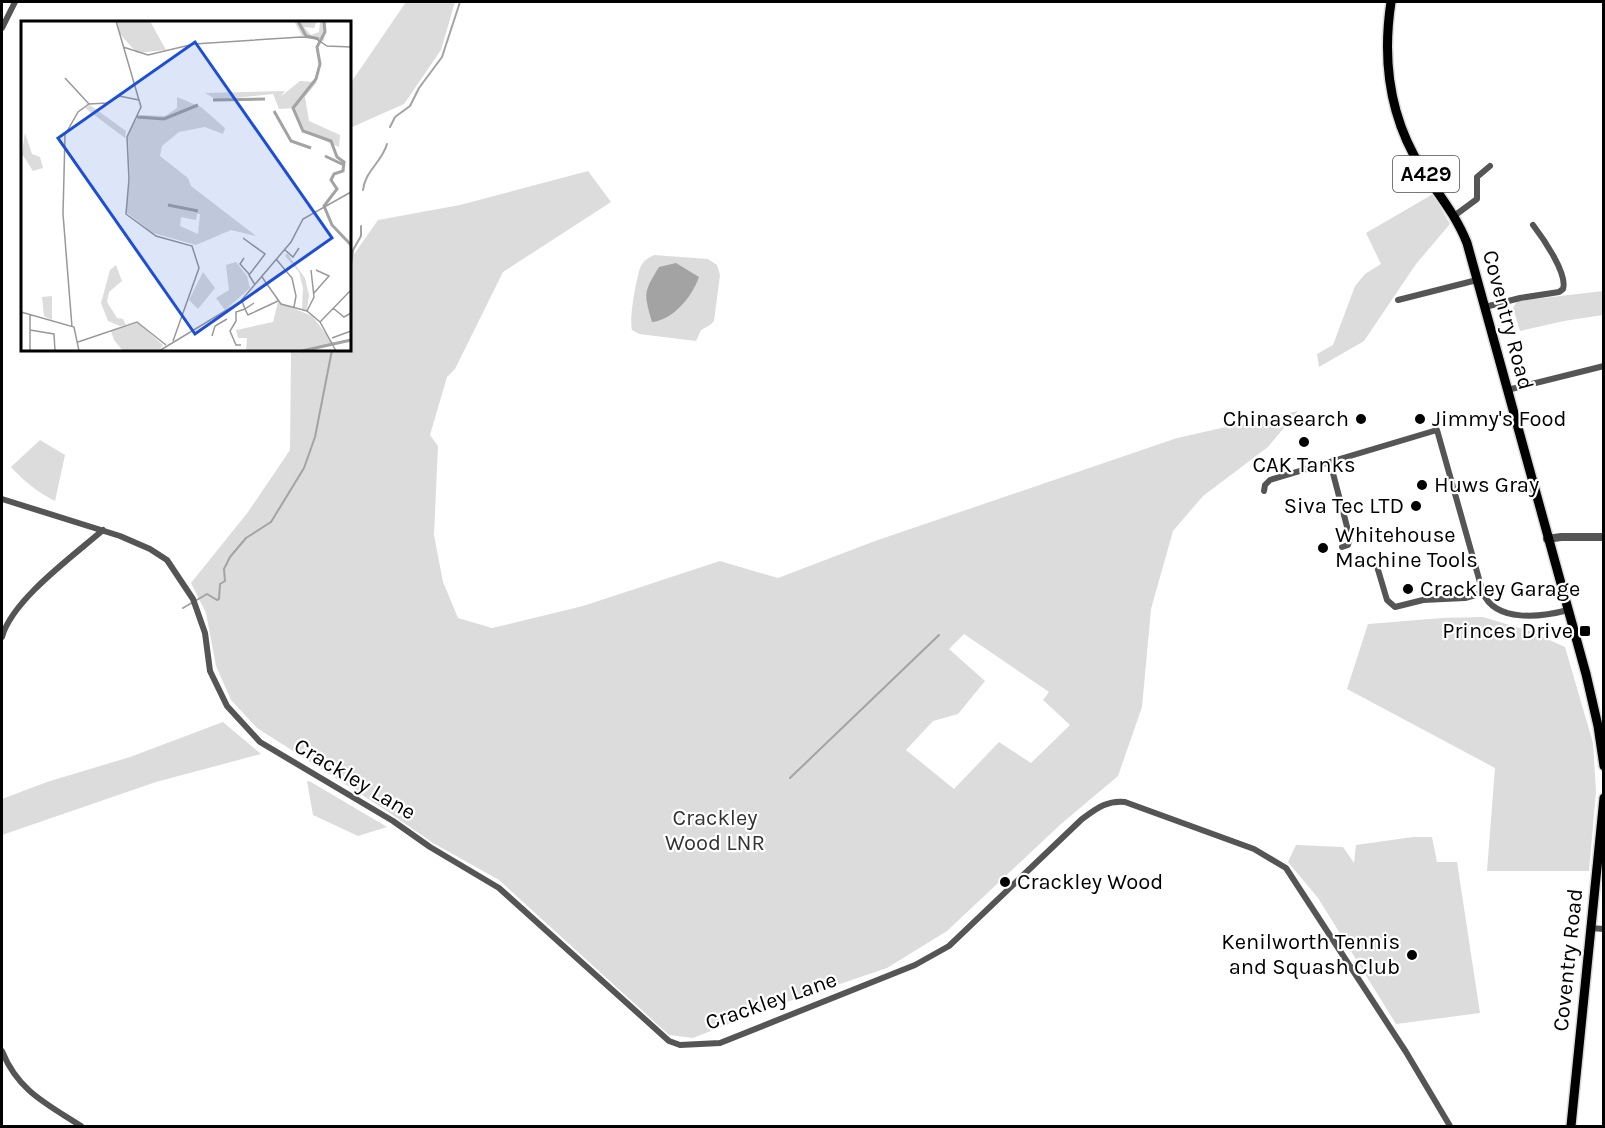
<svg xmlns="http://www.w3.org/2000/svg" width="1605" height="1128" font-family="Karla,sans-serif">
<rect width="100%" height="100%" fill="#fff"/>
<path fill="#dcdcdc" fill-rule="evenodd" d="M 406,2 L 455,2 L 441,50 L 404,104 L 350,128 L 350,84 Z
M 588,171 L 611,202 L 503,272 L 455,369 L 447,377 L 430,435 L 438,446 L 434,535 L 443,582 L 458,618 L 492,628 L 583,606 L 720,561 L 778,578 L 875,541 L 1177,438 L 1298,411 L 1268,447 L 1203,496 L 1173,531 L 1151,609 L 1142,707 L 1118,776 L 1061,824 L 947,931 L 887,968 L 769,1008 L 693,1038 L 669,1035 L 499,880 L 433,843 L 384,809 L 257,728 L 231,700 L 216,666 L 206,613 L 191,583 L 248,512 L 290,450 L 291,353 L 286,350 L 350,350 L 350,260 L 378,220 L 460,205 ZM 964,634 L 1049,692 L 1043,700 L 1070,725 L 1031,763 L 999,742 L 954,789 L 906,750 L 933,721 L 958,714 L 985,681 L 949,649 Z
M 1433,194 L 1450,224 L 1416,264 L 1364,341 L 1319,367 L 1317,354 L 1333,345 L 1355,286 L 1365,274 L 1381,264 L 1366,233 Z
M 654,255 L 708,259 L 717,265 L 720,275 L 714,321 L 710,325 L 701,330 L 696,341 L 639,334 L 632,330 C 629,317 636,281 640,268 C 643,261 648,258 654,255 Z
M 1603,291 L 1603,315 L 1564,321 L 1520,331 L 1513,308 L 1517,301 Z
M 40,440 L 65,455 L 55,501 C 37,492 25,482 11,467 Z
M 1483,617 L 1529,631 L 1565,647 L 1593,743 L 1596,792 L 1589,871 L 1487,871 L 1495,768 L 1347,689 L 1368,624 L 1442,618 Z
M 223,722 L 261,754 L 156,782 L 2,835 L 2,799 L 47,782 L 130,757 Z
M 307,781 L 311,782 L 387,827 L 358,836 L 313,815 Z
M 1413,837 L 1432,837 L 1437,862 L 1457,862 L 1480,1013 L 1396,1024 L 1318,898 L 1288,862 L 1296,845 L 1343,847 L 1354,863 L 1356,845 Z"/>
<path fill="#a3a3a3" d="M 676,263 L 699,277 C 692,297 673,320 652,322 C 644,293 643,293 659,267 Z"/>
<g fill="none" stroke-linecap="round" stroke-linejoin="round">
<path stroke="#a3a3a3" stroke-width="2" d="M 390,127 L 395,117 L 410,106 L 419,88 L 442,57 L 460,2
M 363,190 C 365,171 382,162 387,144
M 350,273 L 353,250 L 361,236 L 361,226
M 183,608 L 207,594 L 217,600 L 219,599 L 220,584 L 225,581 L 224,569 L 230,557 L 246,538 L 271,522 L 304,468 L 315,437 L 332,350
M 790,778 L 939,635"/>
<defs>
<path id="primary" d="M 1391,2 C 1382,61 1389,117 1422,169 C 1438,194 1456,215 1467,243 L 1586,674 L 1598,726 L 1604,766
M 1571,1126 L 1604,798"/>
</defs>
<use href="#primary" stroke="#dbdbdb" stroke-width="12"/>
<path stroke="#555" stroke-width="6" d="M 2,28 L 15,2
M 1454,216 L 1477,199 L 1477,177 L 1490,166
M 1398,300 L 1477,280
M 1485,307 L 1520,298 L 1559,292 L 1563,289 C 1568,274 1543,238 1533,225
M 1507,390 L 1604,366
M 1330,462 L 1350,538 L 1348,545 L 1342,547
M 1264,491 L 1265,485 L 1270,480 L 1437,430 L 1483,593 C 1496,623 1542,617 1568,610
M 2,499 L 120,536 L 150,549 L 167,560 L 193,599 L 205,633 L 210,671 L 227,706 L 260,742 L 393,821 L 430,847 L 499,888 L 669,1041 L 680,1045 L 720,1043 L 915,965 L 949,946 L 1082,819 C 1096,809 1107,800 1125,802 L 1254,849 L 1286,868 L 1406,1052 L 1450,1126
M 1376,563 L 1387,600 L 1395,607 L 1423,600 L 1465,598 L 1483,593
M 2,637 C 12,600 73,556 103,530
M 1590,928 L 1604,929
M 2,1051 C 18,1091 47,1104 81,1126"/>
<path stroke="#555" stroke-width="8" d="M 1547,539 L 1561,537 L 1604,537"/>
<use href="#primary" stroke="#000" stroke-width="9"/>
</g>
<g fill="#000" stroke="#fff" stroke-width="2">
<circle cx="1361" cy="419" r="6"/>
<circle cx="1420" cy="419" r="6"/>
<circle cx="1304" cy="442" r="6"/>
<circle cx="1422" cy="485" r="6"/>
<circle cx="1416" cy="506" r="6"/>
<circle cx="1323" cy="548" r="6"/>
<circle cx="1408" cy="589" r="6"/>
<rect x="1579" y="625" width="12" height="12" rx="3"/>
<circle cx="1005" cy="882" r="6"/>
<circle cx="1412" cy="955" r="6"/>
</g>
<g text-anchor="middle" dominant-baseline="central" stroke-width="4.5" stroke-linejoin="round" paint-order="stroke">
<rect fill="#fff" stroke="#4c4c4c" stroke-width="1.5" x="1393" y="156" width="66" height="36" rx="4.5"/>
<g font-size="21" font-weight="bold" fill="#000">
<text x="1426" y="174">A429</text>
</g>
<g font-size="22" fill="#000" stroke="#fff">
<text transform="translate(1508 320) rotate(75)">Coventry Road</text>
<text transform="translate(355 779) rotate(31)">Crackley Lane</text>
<text transform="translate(1568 960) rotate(-84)">Coventry Road</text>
<text transform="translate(771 1001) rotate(-19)">Crackley Lane</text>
</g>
<g font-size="22" fill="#000" stroke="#fff" text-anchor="start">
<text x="1349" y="419" text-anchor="end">Chinasearch</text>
<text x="1432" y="419">Jimmy's Food</text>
<text x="1304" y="465" text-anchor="middle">CAK Tanks</text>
<text x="1434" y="485">Huws Gray</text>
<text x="1404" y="506" text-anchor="end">Siva Tec LTD</text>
<text x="1335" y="535">Whitehouse<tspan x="1335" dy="25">Machine Tools</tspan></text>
<text x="1420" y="589">Crackley Garage</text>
<text x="1573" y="631" text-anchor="end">Princes Drive</text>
<text x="1017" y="882">Crackley Wood</text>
<text x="1400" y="942" text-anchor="end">Kenilworth Tennis<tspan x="1400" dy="25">and Squash Club</tspan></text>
</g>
<g font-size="22" fill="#333" stroke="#fff">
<text x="715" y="818">Crackley<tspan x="715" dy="25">Wood LNR</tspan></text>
</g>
</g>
<g transform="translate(21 21)">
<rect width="330" height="330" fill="#fff"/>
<path d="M 96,0 L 129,0 L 145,29 L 116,32 L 98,12 ZM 273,0 L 296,0 L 293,7 L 283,6 L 290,14 L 298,11 L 299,0 L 304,0 L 303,20 L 281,15 ZM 279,60 L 296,61 L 284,76 L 288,100 L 319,114 L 318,126 L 284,111 L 272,87 L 258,88 L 252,73 L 196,79 L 184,72 L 264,70 L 259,76 ZM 156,76 L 180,86 L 204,107 L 202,113 L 184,106 L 158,111 L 141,125 L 139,135 L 167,157 L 170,165 L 235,215 L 210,209 L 175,224 L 132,212 L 105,191 L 109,157 L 107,115 L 111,104 L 119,94 L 144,95 L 156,87 ZM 176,193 L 179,193 L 177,213 L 159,205 L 160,196 L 175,199 ZM 69,84 L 105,110 L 104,117 L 64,87 ZM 4,112 L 11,133 L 19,136 L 22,147 L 12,150 L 1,133 ZM 266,232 L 284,257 L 288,274 L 286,289 L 281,288 L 282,267 L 278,251 L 264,235 ZM 215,241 L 226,255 L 229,267 L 204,289 L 195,277 L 208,269 L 205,244 ZM 95,244 L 101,260 L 88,271 L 86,281 L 96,297 L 102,298 L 105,304 L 99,305 L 87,300 L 80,282 L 89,249 ZM 182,251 L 194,267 L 177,288 L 168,279 ZM 31,275 L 31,299 L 23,295 L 21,276 ZM 257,281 L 291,295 L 313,323 L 280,330 L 225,330 L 226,317 L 217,317 L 215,309 L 252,301 ZM 117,302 L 142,324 L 137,330 L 102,330 L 93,319 L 90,310 Z" fill="#dcdcdc" fill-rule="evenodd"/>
<path fill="none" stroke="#a3a3a3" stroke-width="3" d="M 277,0 L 285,15 L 298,18M 303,0 L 304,11 L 296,26 L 299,43 L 295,58 L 272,87 L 282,110 L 310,120 L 316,136 L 323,141 L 322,150 L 313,153 L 310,159 L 316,168 L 303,185 L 311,204 L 330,224M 192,79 L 244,78M 253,90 L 270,120 L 290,127M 116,96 L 143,98 L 177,84M 304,135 L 323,144M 147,184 L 177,190M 281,330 L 330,319"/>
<path fill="none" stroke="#999" stroke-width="1.5" d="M 95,0 L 120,86 L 106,116 L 108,158 L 105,193 L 135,215 L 171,225 L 178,247 L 152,320M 102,26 L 127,34 L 173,23 L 280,16 L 294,17 L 306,25 L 330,26M 44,57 L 68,83M 222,217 L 244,233 L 228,254 L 234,264M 264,229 L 272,236 L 278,227M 223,237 L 219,243 L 228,253M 255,238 L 271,257 L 275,275 L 273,286M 241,256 L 260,283 L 286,290 L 299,301 L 315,330M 293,272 L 308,255 L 295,249M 233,282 L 224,288 L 227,294 L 257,280M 312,287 L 323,296 L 330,292M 286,290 L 293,276 L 290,249M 0,291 L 53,306 L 58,330M 9,294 L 9,330M 299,301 L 330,269M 51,306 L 42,193 L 44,114 L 57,91 L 68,83 L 86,82 L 98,75 L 118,79M 9,309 L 33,313 L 34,330M 191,315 L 194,305 L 206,298M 311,317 L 330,310M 57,321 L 116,301 L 145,324M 220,324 L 215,324 L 209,310 L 215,300 L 215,291 L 224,288 L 221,280M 138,330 L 219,281 L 270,221 L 282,198 L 330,171"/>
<path fill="#1d4ed8" fill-opacity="0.15" stroke="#1d4ed8" stroke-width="3" d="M 174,21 L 311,217 L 174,313 L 37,117 Z"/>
<rect width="330" height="330" fill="none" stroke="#000" stroke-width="3"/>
</g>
<rect width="1605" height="1128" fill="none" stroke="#000000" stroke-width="6"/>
</svg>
